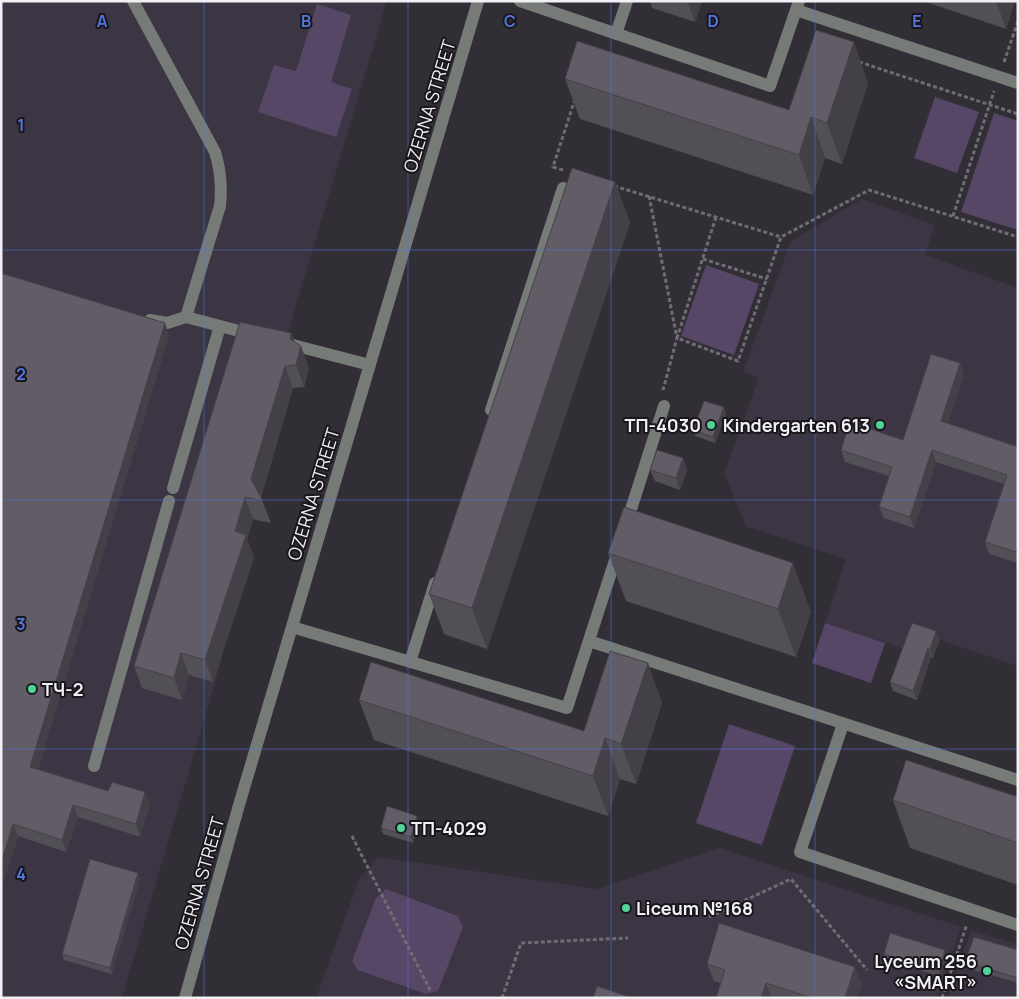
<svg xmlns="http://www.w3.org/2000/svg" width="1019" height="999" font-family="Manrope,sans-serif">
<rect width="100%" height="100%" fill="#322e36"/>
<path fill="#3c3543" d="M 1,1 L 387,1 L 284,345 L 309,368 L 304,387 L 293,388 L 259,501 L 264,522 L 253,520 L 243,553 L 254,557 L 227,642 L 216,642 L 212,654 L 222,659 L 122,998 L 1,998 Z
M 862,199 L 935,225 L 925,255 L 1018,288 L 1018,666 L 940,640 L 933,658 L 825,623 L 846,559 L 746,526 L 724,473 L 759,378 L 743,372 L 791,241 Z
M 719,848 L 961,927 L 937,998 L 316,998 L 359,879 L 379,857 L 597,889 Z
M 971,930 L 1018,945 L 1018,998 L 948,998 Z"/>
<path fill="#574766" d="M 317,4 L 351,15 L 331,82 L 352,89 L 336,137 L 258,112 L 274,65 L 296,71 Z
M 935,97 L 979,112 L 957,173 L 914,158 Z
M 994,113 L 1018,121 L 1018,230 L 961,212 Z
M 706,265 L 759,284 L 734,355 L 681,336 Z
M 825,623 L 885,643 L 871,683 L 812,663 Z
M 729,724 L 795,746 L 762,845 L 696,823 Z
M 386,889 L 458,916 L 463,927 L 438,991 L 426,994 L 358,970 L 352,961 L 376,898 Z"/>
<g fill="none" stroke-linecap="round" stroke-linejoin="round">
<path stroke="#706c73" stroke-width="3" stroke-dasharray="4 2.5" stroke-linecap="butt" d="M 859,62 L 1018,114
M 1004,62 L 1018,21
M 563,170 L 553,167 L 575,99
M 614,186 L 781,237
M 649,196 L 677,338 L 663,390
M 953,216 L 994,91
M 716,217 L 677,338 L 738,361 L 781,237 L 869,190 L 1018,237
M 703,259 L 767,279
M 352,836 L 431,992
M 709,917 L 791,879 L 867,970
M 502,998 L 521,943 L 628,938
M 942,998 L 967,924"/>
<path stroke="#767b78" stroke-width="12" d="M 133,1 L 215,152 C 221,171 222,187 220,206 L 186,317
M 520,1 L 770,86 L 799,1
M 796,10 L 1018,83
M 616,34 L 627,1
M 150,320 L 167,323 L 186,317 L 254,335
M 285,343 L 370,365
M 491,410 L 563,188
M 173,488 L 220,326
M 626,525 L 664,406
M 292,627 L 567,708 L 618,551
M 589,641 L 1018,780
M 410,662 L 435,583
M 843,724 L 800,852 L 1018,925
M 94,766 L 169,501
M 185,998 L 239,805 L 478,1"/>
</g>
<path fill="#534f57" d="M 650,1 L 702,1 L 695,22 L 652,8 Z
M 923,1 L 1015,1 L 1006,29 Z
M 565,79 L 789,110 L 868,83 L 842,164 L 825,158 L 813,195 L 580,119 Z
M 615,182 L 630,223 L 487,649 L 444,634 L 429,594 Z
M 1,273 L 169,335 L 38,769 L 150,804 L 140,837 L 78,817 L 66,852 L 18,836 L 1,890 Z
M 291,333 L 295,343 L 309,368 L 304,387 L 293,388 L 261,497 L 271,523 L 253,519 L 247,539 L 254,557 L 213,682 L 189,675 L 182,700 L 142,688 L 134,666 Z
M 960,363 L 964,375 L 948,423 L 1018,447 L 1018,563 L 989,554 L 985,542 L 1004,484 L 936,462 L 914,528 L 884,518 L 879,507 L 889,476 L 845,462 L 841,450 L 903,440 Z
M 726,413 L 715,443 L 695,436 L 693,430 Z
M 683,458 L 687,470 L 680,490 L 655,481 L 650,470 Z
M 608,553 L 811,612 L 796,657 L 626,601 Z
M 912,623 L 939,640 L 933,658 L 931,657 L 917,700 L 893,691 L 890,682 Z
M 359,700 L 584,731 L 662,703 L 636,784 L 620,779 L 608,816 L 374,740 Z
M 1018,797 L 1018,885 L 910,848 L 893,800 Z
M 419,821 L 413,843 L 383,834 L 381,828 Z
M 140,879 L 112,974 L 64,960 L 62,954 Z
M 1018,950 L 1018,983 L 967,968 L 965,962 Z
M 884,954 L 947,956 L 941,977 L 886,959 Z
M 707,964 L 862,984 L 857,998 L 716,998 L 721,983 L 714,981 Z"/>
<path fill="#444047" d="M 687,1 L 702,1 L 695,22 Z
M 996,1 L 1015,1 L 1006,29 Z
M 854,42 L 868,83 L 842,164 L 827,123 Z
M 811,117 L 825,158 L 813,195 L 799,155 Z
M 615,182 L 630,223 L 487,649 L 472,608 Z
M 165,323 L 169,335 L 35,779 L 30,767 Z
M 291,333 L 299,354 L 301,346 L 309,368 L 304,387 L 296,365 L 290,339 Z
M 960,363 L 964,375 L 945,433 L 941,421 Z
M 285,366 L 293,388 L 259,501 L 251,479 Z
M 724,407 L 726,413 L 715,443 L 713,437 Z
M 932,450 L 936,462 L 914,528 L 910,517 Z
M 683,458 L 687,470 L 680,490 L 676,478 Z
M 245,497 L 253,519 L 247,539 L 254,557 L 213,682 L 205,660 L 235,531 Z
M 1018,546 L 1018,559 L 1016,552 Z
M 793,563 L 811,612 L 796,657 L 778,609 Z
M 936,631 L 939,640 L 933,658 L 930,649 Z
M 928,648 L 931,657 L 917,700 L 913,691 Z
M 181,653 L 189,675 L 182,700 L 174,678 Z
M 648,663 L 662,703 L 636,784 L 621,744 Z
M 605,738 L 620,779 L 608,816 L 593,776 Z
M 145,792 L 150,804 L 140,837 L 136,824 Z
M 73,805 L 78,817 L 66,852 L 62,840 Z
M 417,816 L 419,821 L 413,843 L 411,837 Z
M 13,824 L 18,836 L 1,890 L 1,864 Z
M 138,873 L 140,879 L 112,974 L 110,968 Z
M 945,950 L 947,956 L 941,977 L 939,971 Z
M 855,967 L 862,984 L 857,998 L 845,998 Z
M 766,983 L 771,998 L 761,998 Z"/>
<path fill="#615c65" stroke="#444047" d="M 816,30 L 854,42 L 827,123 L 811,117 L 799,155 L 565,79 L 577,41 L 789,110 Z
M 572,168 L 615,182 L 472,608 L 429,594 Z
M 1,273 L 165,323 L 30,767 L 108,791 L 112,782 L 145,792 L 136,824 L 73,805 L 62,840 L 13,824 L 1,864 Z
M 240,322 L 291,333 L 290,339 L 301,346 L 296,365 L 285,366 L 251,479 L 263,501 L 245,497 L 235,531 L 246,535 L 205,660 L 181,653 L 174,678 L 134,666 Z
M 931,354 L 960,363 L 941,421 L 1018,447 L 1018,546 L 1016,552 L 985,542 L 1007,475 L 932,450 L 910,517 L 879,507 L 892,467 L 841,450 L 850,422 L 903,440 Z
M 704,401 L 724,407 L 713,437 L 693,430 Z
M 657,450 L 683,458 L 676,478 L 650,470 Z
M 624,507 L 793,563 L 778,609 L 608,553 Z
M 912,623 L 936,631 L 930,649 L 928,648 L 913,691 L 890,682 Z
M 610,651 L 648,663 L 621,744 L 605,738 L 593,776 L 359,700 L 371,662 L 584,731 Z
M 906,760 L 1018,797 L 1018,843 L 893,800 Z
M 387,806 L 417,816 L 411,837 L 381,828 Z
M 90,859 L 138,873 L 110,968 L 62,954 Z
M 719,923 L 855,967 L 845,998 L 812,998 L 766,983 L 761,998 L 716,998 L 725,970 L 707,964 Z
M 890,933 L 945,950 L 939,971 L 884,954 Z
M 974,937 L 1018,950 L 1018,978 L 965,962 Z
M 597,986 L 633,998 L 593,998 Z"/>
<path fill="none" stroke="#5276df" stroke-width="1" stroke-opacity="0.55" d="M 204,1 L 204,998M 408,1 L 408,998M 611,1 L 611,998M 815,1 L 815,998M 1,250 L 1018,250M 1,500 L 1018,500M 1,749 L 1018,749"/>
<g fill="#51d398" stroke="#19171b" stroke-width="2">
<circle cx="711" cy="425" r="5"/>
<circle cx="880" cy="425" r="5"/>
<circle cx="32" cy="689" r="5"/>
<circle cx="401" cy="828" r="5"/>
<circle cx="626" cy="908" r="5"/>
<circle cx="987" cy="971" r="5"/>
</g>
<g text-anchor="middle" dominant-baseline="central" stroke-width="4" stroke-linejoin="round" paint-order="stroke">
<g font-size="18" fill="#f2eff5" stroke="#19171b">
<text transform="translate(429 106) rotate(-73)">OZERNA STREET</text>
<text transform="translate(313 494) rotate(-73)">OZERNA STREET</text>
<text transform="translate(199 883) rotate(-74)">OZERNA STREET</text>
</g>
<g font-size="18" font-weight="bold" fill="#f2eff5" stroke="#19171b" text-anchor="end">
<text x="701" y="425">ТП-4030</text>
<text x="870" y="425">Kindergarten 613</text>
<text x="42" y="689" text-anchor="start">ТЧ-2</text>
<text x="411" y="828" text-anchor="start">ТП-4029</text>
<text x="636" y="908" text-anchor="start">Liceum №168</text>
<text x="977" y="961">Lyceum 256<tspan x="977" dy="21">«SMART»</tspan></text>
</g>
</g>
<g font-size="16" text-anchor="middle" font-weight="bold" fill="#5276df" stroke="#19171b" stroke-width="4" stroke-linejoin="round" paint-order="stroke">
<text x="102" y="27">A</text>
<text x="306" y="27">B</text>
<text x="510" y="27">C</text>
<text x="713" y="27">D</text>
<text x="917" y="27">E</text>
<text x="21" y="131">1</text>
<text x="21" y="380">2</text>
<text x="21" y="630">3</text>
<text x="21" y="880">4</text>
</g>
<rect width="1019" height="999" fill="none" stroke="#f2eff5" stroke-width="5"/>
</svg>
